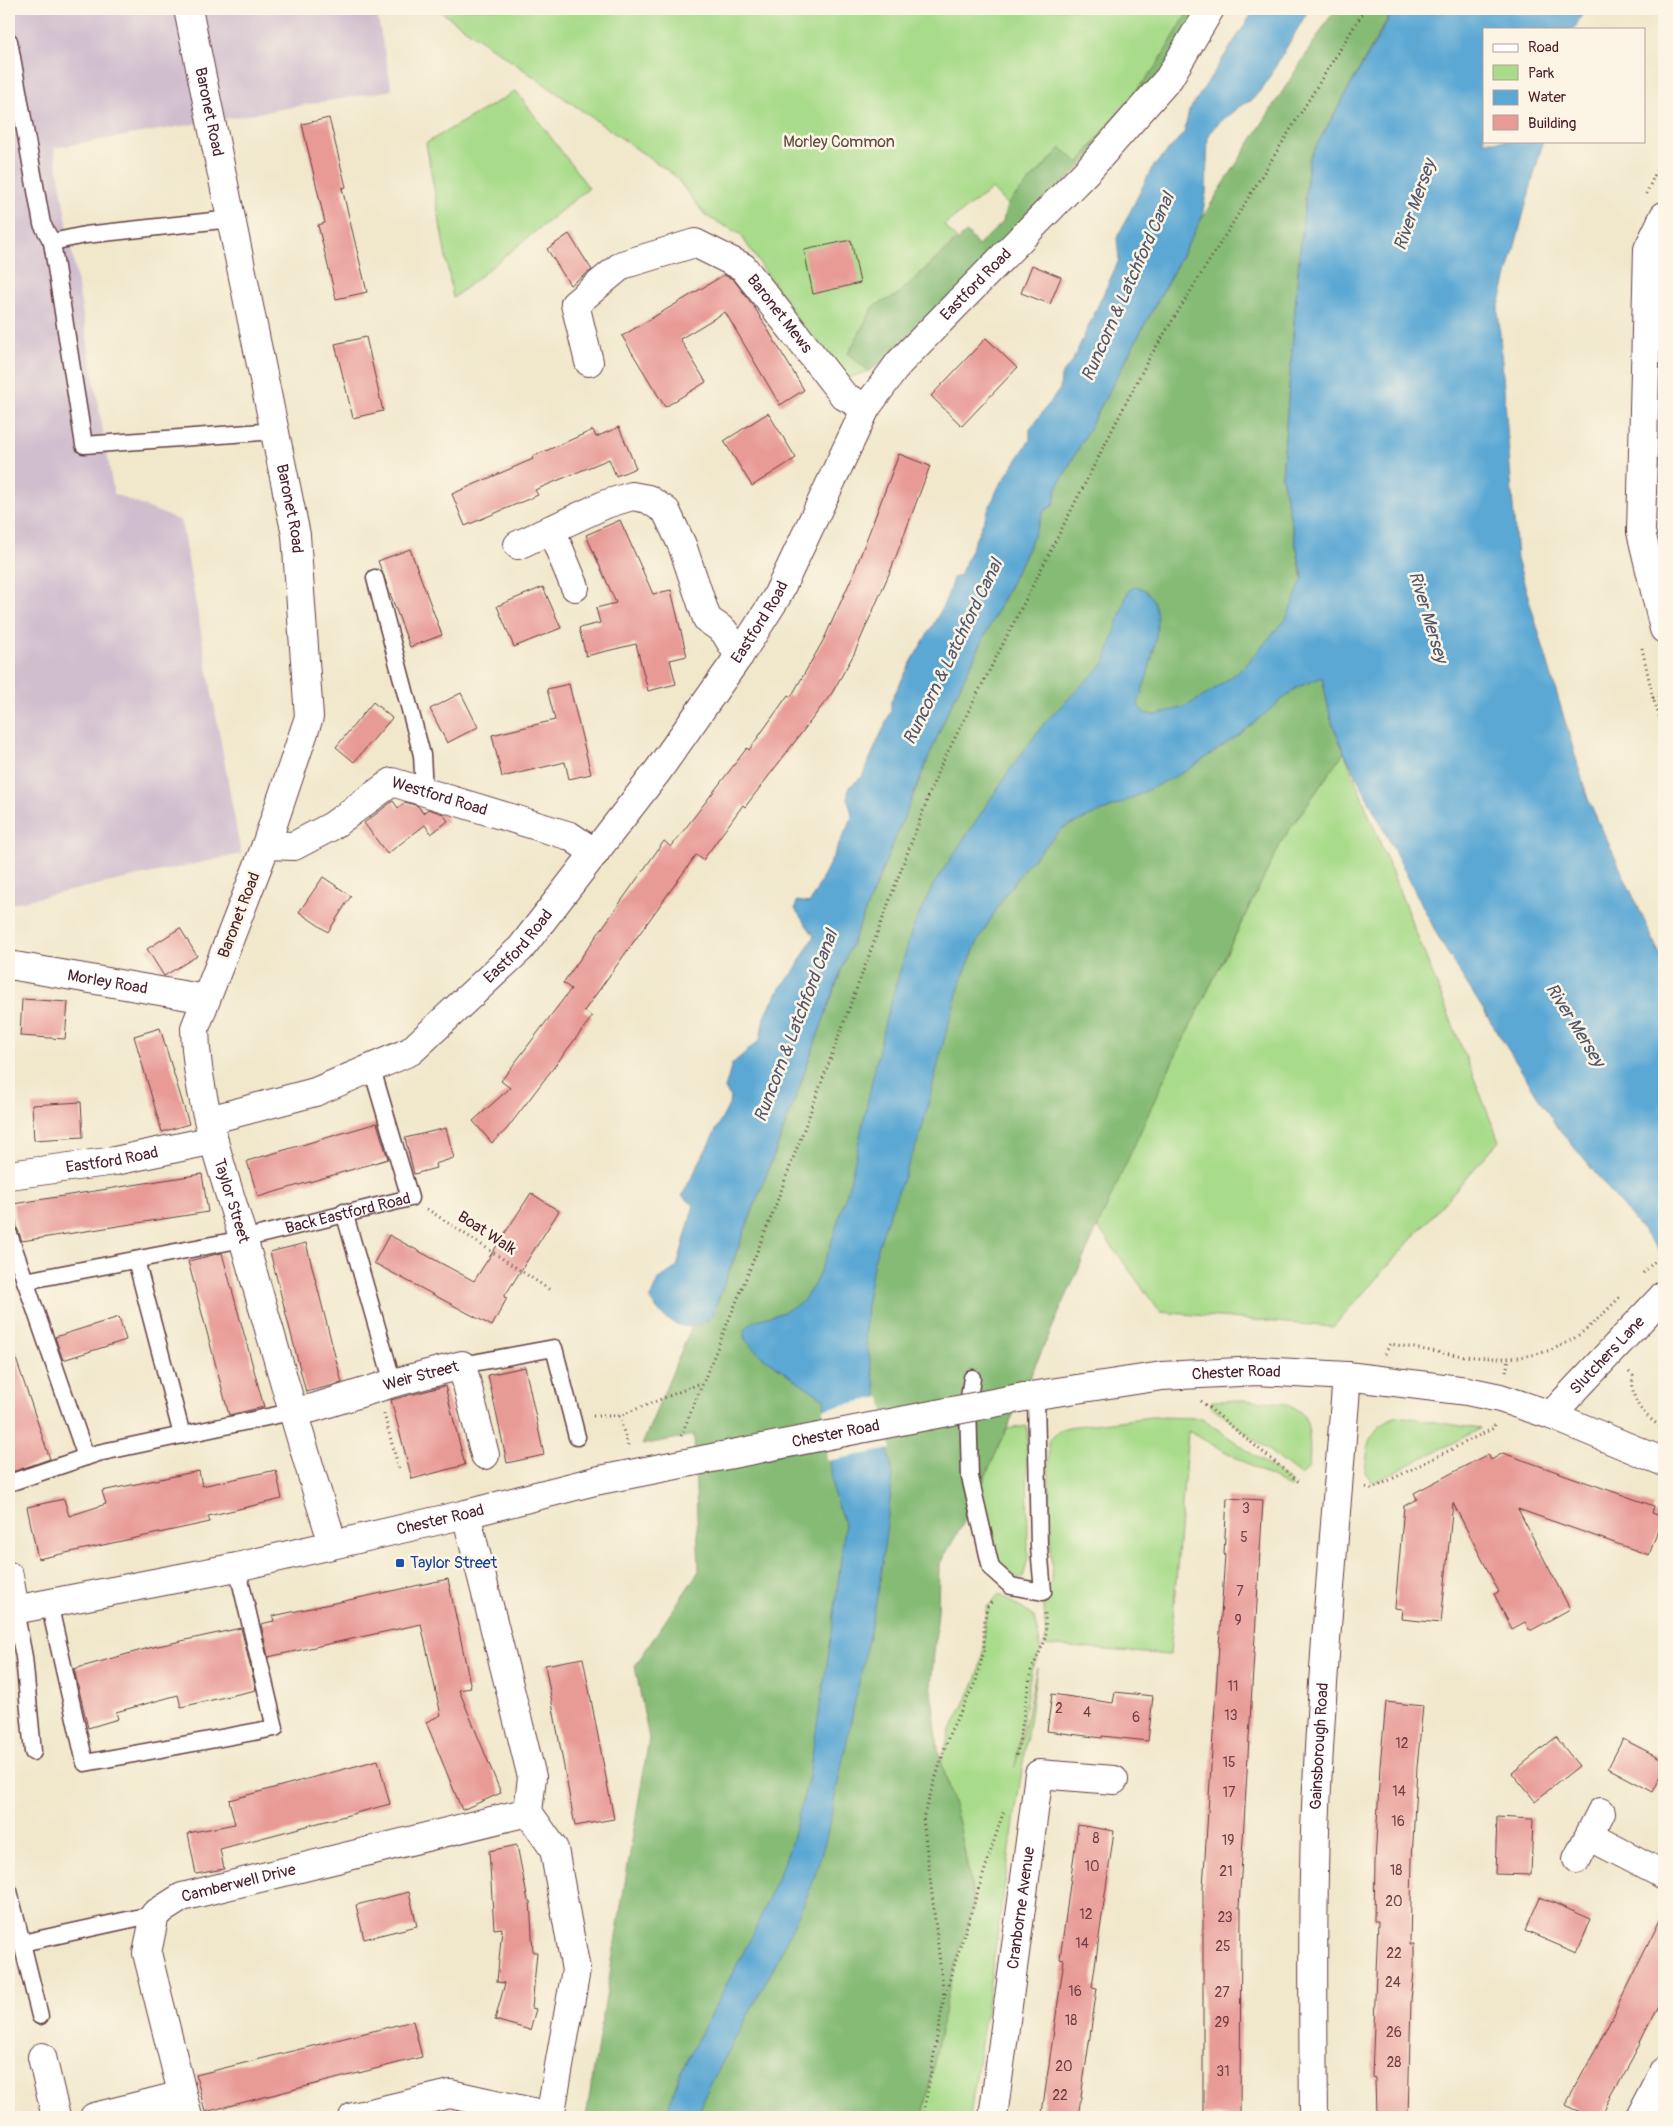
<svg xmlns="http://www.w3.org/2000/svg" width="1673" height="2126" font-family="Pangolin,sans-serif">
<rect width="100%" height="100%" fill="#fcf5e5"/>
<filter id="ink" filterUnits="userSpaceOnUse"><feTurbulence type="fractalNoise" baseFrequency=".02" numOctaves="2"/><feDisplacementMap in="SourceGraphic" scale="10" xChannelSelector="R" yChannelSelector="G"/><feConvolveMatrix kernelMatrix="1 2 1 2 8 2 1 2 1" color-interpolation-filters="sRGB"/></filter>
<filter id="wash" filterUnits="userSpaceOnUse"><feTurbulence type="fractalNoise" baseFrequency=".0096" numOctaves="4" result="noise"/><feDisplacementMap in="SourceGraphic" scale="20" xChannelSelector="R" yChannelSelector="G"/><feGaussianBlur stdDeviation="1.12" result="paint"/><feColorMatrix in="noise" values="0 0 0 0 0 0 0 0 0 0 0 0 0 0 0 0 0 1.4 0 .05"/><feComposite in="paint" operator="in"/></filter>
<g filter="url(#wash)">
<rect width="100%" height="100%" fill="#f1e8cc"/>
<path fill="#d0bdce" d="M 9,9 L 376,9 L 392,90 L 54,148 L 114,494 L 181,521 L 241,854 L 9,904 Z"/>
<path fill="#a8db8a" stroke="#797d5a" d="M 437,9 L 1190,9 L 1157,65 L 1078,163 L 1061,148 L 1007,205 L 992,189 L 944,225 L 957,239 L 896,296 L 874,306 L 848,354 L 869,371 L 845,379 L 831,369 L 740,234 L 706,216 L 674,175 Z
M 516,91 L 589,188 L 453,298 L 426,143 Z
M 1344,752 L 1499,1141 L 1333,1327 L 1160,1312 L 1089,1215 L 1165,1077 L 1283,839 Z
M 1243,1400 C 1301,1402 1313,1405 1309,1467 L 1300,1475 L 1211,1406 L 1212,1401 Z
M 1398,1416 L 1480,1429 L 1373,1483 L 1365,1472 L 1369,1441 L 1379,1426 L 1390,1419 Z
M 1152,1417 L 1202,1418 L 1291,1482 L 1291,1488 L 1188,1431 L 1170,1655 L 1044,1645 L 1046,1638 L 1043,1592 L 1052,1581 L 1048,1442 L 1060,1430 L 1068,1427 Z
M 1027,1426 L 1028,1558 L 1023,1578 L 1012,1580 L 1001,1569 L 977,1495 L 1007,1429 Z
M 999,1594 L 1035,1617 L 1041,1651 L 1031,1671 L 1015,1767 L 1037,1668 L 970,2117 L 923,2117 L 944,1997 L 974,1901 L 959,1823 L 941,1761 L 950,1732 L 976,1681 L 984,1651 L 984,1625 L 987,1607 Z"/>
<path fill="#86bb76" stroke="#686d50" d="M 1190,9 L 1210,9 L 1169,78 L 892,356 L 869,371 L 848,354 L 874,306 L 896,296 L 967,232 L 978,246 L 1003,222 L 1007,205 L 1061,148 L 1079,163 L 1157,65 Z
M 1335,9 L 1393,9 L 1309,159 L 1298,272 L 1282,477 L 1331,720 L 1344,752 L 1283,839 L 1165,1077 L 968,1515 L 939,1565 L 938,1611 L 931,1685 L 938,1750 L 959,1823 L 974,1904 L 952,1974 L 923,2117 L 586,2117 L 649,1739 L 635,1666 L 699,1571 L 694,1435 L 642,1445 L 691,1328 L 702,1325 L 712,1316 L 788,1118 L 845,960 L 948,711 L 1030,544 L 1044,511 L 1054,505 L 1056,490 L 1202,218 Z"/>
<path fill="#5ca8d4" stroke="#536480" d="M 1255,9 L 1309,9 L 1264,86 L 1252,100 L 1240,106 L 1214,127 L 1208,137 L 1206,193 L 1202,218 L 1056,490 L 1054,505 L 1044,511 L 1030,544 L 948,711 L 845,960 L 788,1118 L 712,1316 C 689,1337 665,1324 650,1299 L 658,1280 L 677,1267 L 694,1205 L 682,1196 L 729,1105 L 730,1097 L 725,1089 L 732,1064 L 760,1040 L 764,1017 L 780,988 L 793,973 L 814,936 L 795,909 L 797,901 L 810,903 L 852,818 C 851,804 846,804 849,787 L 862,777 L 891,711 L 891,701 C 901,681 912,660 924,640 C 938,616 946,605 953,578 L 960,575 L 998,488 L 1030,440 L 1030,429 L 1060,389 L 1061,376 L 1073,360 L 1119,260 L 1117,238 L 1152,168 L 1184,133 L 1189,111 Z
M 1394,9 L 1585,9 L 1574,29 L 1484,29 L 1484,141 L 1543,141 L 1498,309 L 1517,559 L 1588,799 L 1664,963 L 1664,1257 L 1555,1124 L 1442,944 L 1344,752 L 1331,720 L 1322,677 L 1296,688 L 1238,736 L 1186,771 L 1124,802 L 1063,828 L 1027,865 L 1003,898 L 976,945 L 961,981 L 945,1036 L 921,1133 L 887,1220 L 874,1261 L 867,1301 L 865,1335 L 893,1475 L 879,1588 L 826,1839 L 812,1885 L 777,1961 L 706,2093 L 698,2117 L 665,2117 L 681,2071 L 753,1934 L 789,1850 L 808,1780 L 831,1639 L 845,1526 L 833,1492 L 824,1399 L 761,1356 L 745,1339 L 745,1329 L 754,1321 L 781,1313 L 802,1302 L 814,1285 L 829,1250 L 850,1182 L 885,1022 L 912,930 L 933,885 L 1012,767 L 1045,722 L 1105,662 L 1128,591 L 1135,586 C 1178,596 1146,677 1138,705 L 1144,713 L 1155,715 L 1184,707 L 1206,695 L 1243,668 L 1286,619 L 1303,578 L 1282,477 L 1298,272 L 1309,159 Z"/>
<path fill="#f1e8cc" d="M 881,1397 L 891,1449 L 827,1461 L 823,1409 Z"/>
<g id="blocks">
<path fill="#e89a95" d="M 329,118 L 346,187 L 342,188 L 367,292 L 336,299 L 318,225 L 325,223 L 302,124 Z
M 569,234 L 592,270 L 570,285 L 547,249 Z
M 851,240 L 860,283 L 813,294 L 804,250 Z
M 1032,265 L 1061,277 L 1050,304 L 1021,293 Z
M 724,275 L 733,279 L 753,305 L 804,390 L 780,405 L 725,312 L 680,339 L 706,382 L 665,407 L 622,336 Z
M 366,337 L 383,411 L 353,418 L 335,344 Z
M 986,338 L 1017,368 L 962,426 L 931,396 Z
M 768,413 L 796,458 L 752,486 L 724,441 Z
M 619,427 L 636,468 L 616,476 L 609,459 L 535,490 L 538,495 L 465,526 L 452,494 L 533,459 L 532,457 L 593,430 L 596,437 Z
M 899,454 L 930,466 L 892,567 L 854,654 L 832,693 L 745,807 L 743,805 L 703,860 L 696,855 L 584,1011 L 592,1017 L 506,1130 L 492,1143 L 473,1121 L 510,1088 L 501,1081 L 571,989 L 563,983 L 664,841 L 671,847 L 747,748 L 749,750 L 788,695 L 791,697 L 824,639 L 853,575 Z
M 620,520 L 653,594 L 671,590 L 687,656 L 670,660 L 676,684 L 648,691 L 636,644 L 586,656 L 579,628 L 600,623 L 596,608 L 616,603 L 586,535 Z
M 410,549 L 442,635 L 410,647 L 378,561 Z
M 543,587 L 561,628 L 514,647 L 497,606 Z
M 569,684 L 591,774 L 569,779 L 565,762 L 502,777 L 492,735 L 555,720 L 547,689 Z
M 461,693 L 478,727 L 447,743 L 430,709 Z
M 373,702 L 392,718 L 354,762 L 336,747 Z
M 393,801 L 398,808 L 405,802 L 418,806 L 423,813 L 428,809 L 443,814 L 448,821 L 431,834 L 425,825 L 387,854 L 364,823 Z
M 323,877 L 351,896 L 328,932 L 299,912 Z
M 180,928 L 197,956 L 164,976 L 147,949 Z
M 22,999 L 68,1002 L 65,1039 L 20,1036 Z
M 160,1028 L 189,1124 L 162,1132 L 134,1036 Z
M 81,1102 L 83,1137 L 34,1140 L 32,1105 Z
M 377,1123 L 388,1159 L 258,1197 L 247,1161 Z
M 446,1128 L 454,1158 L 435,1164 L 436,1168 L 414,1174 L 405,1138 Z
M 202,1174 L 208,1212 L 22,1241 L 17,1228 L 13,1204 Z
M 531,1193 L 559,1211 L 504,1297 L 507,1298 L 492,1326 L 374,1263 L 389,1235 L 474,1281 Z
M 306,1243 L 342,1383 L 306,1392 L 270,1252 Z
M 222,1253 L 264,1407 L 229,1415 L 188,1261 Z
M 119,1317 L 126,1340 L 63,1360 L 55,1337 Z
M 9,1350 L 13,1350 L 50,1459 L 9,1473 Z
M 525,1367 L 544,1455 L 507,1463 L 488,1375 Z
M 445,1386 L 465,1465 L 412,1479 L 391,1400 Z
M 1503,1453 L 1654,1506 L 1652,1513 L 1663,1517 L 1649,1555 L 1518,1509 L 1570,1609 L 1530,1631 L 1525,1622 L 1512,1629 L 1494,1594 L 1499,1592 L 1453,1503 L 1441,1623 L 1401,1619 L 1402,1609 L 1395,1608 L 1404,1506 L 1417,1499 L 1414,1493 L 1488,1454 L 1491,1460 Z
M 276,1470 L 282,1499 L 208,1516 L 210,1522 L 38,1559 L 27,1507 L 64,1499 L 69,1516 L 106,1504 L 102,1491 L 199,1471 L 202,1486 Z
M 1227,1498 L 1263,1500 L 1239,1908 L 1241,1908 L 1240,2116 L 1203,2115 L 1203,1887 L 1225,1555 L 1224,1554 Z
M 448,1579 L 471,1688 L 459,1690 L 501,1793 L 462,1810 L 426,1722 L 441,1715 L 421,1624 L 268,1657 L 261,1624 L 274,1621 L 273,1616 Z
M 241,1628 L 256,1690 L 181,1707 L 178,1695 L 116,1712 L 118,1719 L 88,1728 L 74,1669 L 149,1648 Z
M 583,1658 L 614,1819 L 575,1826 L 545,1665 Z
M 1115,1692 L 1153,1696 L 1148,1741 L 1102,1736 L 1102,1738 L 1047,1731 L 1052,1694 L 1113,1703 Z
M 1386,1702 L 1423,1706 L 1417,1767 L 1412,1860 L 1410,1944 L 1414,1944 L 1414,1972 L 1411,2000 L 1408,2117 L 1376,2117 L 1375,2078 L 1372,2077 L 1378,1921 L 1374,1921 L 1375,1862 L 1380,1766 Z
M 1556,1737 L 1579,1766 L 1535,1801 L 1512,1773 Z
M 1623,1739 L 1664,1760 L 1664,1770 L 1653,1792 L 1608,1768 Z
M 378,1760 L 390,1804 L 220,1849 L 224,1869 L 196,1874 L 188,1833 L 235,1824 L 229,1800 Z
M 1497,1817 L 1533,1819 L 1531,1875 L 1495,1874 Z
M 1078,1825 L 1114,1831 L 1092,1987 L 1097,1988 L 1089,2043 L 1078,2117 L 1070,2117 L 1042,2113 L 1064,1960 L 1060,1959 Z
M 517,1845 L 528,1901 L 530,1901 L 533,1952 L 537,1952 L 532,2008 L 536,2009 L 530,2030 L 495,2020 L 505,1983 L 497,1982 L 502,1928 L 494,1929 L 489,1851 Z
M 409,1892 L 417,1926 L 364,1939 L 356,1905 Z
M 1540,1897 L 1591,1919 L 1577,1953 L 1525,1931 Z
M 1664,1911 L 1664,1994 L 1633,2058 L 1600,2117 L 1589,2117 L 1566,2104 L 1597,2047 Z
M 413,2021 L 422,2057 L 205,2112 L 196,2075 Z"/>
</g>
</g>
<g filter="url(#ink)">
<use href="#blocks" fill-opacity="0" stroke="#633d43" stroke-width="1"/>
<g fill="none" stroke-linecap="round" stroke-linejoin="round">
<defs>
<g id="service">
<path d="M 9,41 L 42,224 L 52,242"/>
<path d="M 231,219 L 85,235 L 52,242 L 84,445 L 275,431"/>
<path d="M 375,578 L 422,755 L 424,791"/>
<path d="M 344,1212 L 393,1383"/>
<path d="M 9,1234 L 86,1457"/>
<path d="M 136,1260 L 182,1435"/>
<path id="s1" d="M 25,1281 L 243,1239 L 410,1198 L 372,1069"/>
<path d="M 462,1365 L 554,1348 L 577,1437"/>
<path d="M 972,1378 L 968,1404 L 970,1477 L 991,1568 L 1011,1586 L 1043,1592 L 1039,1547 L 1036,1395"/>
<path d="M 9,1483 L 98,1453 L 291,1412"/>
<path d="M 49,1603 L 85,1763 L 275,1728 L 237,1567"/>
<path d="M 15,1610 L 24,1657 L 33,1752"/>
<path d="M 9,1891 L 40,2016"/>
<path d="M 22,1943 L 155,1914"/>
</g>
<g id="minor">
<path id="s2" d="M 188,9 L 296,535 L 309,717 L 266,845 L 195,1028 C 196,1100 223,1170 243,1238 C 272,1340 301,1442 333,1544"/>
<path d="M 1664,216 L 1648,249 L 1641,532 L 1664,629"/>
<path id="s3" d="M 589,362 L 575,304 L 622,265 L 695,243 L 743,267 L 844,396 L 866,408"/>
<path d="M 551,529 L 575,587"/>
<path d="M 518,545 L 606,504 L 632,496 L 648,499 L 666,511 L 682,545 L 707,619 L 724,631 L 739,656"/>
<path id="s4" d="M 266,845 L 294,846 L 332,826 L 392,782 L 570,836 L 595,853"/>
<path id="s5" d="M 9,965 L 206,999"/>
<path id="s6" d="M 209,1120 L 315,1092 L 411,1051 L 521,948 L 657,772 L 739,656 L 776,598 L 866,408 L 899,363 L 1088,170 L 1169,78 L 1210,9"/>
<path id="s7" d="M 9,1175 L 115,1161 L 214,1140"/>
<path id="s8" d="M 291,1412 L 313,1408 L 393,1383 L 462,1365 L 485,1455"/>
<path d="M 466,1514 L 532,1777 L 528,1812 L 554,1849 L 576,1970 L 550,2117"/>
<path d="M 9,1576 L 15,1610"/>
<path d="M 1589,1836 L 1664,1875"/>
<path d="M 1577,1859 L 1601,1812"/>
<path d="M 42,2057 L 56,2117"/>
<path d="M 94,2117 L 182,2095"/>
<path id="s9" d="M 188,2117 L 147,1953 L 155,1914 L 182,1897 L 528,1812"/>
<path d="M 353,2117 L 450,2094 L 550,2116"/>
<path id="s10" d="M 993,2117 L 1039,1774 L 1114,1780"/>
<path d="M 1640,2117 L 1664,2071"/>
</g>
<g id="tertiary">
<path id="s11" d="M 1314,2117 C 1313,2022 1312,1926 1315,1831 C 1321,1679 1335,1527 1347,1376"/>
</g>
<g id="trunk">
<path id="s12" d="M 1024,1397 L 1162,1376 L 1258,1371 L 1347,1376 L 1467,1391 L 1500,1398 L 1551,1415 L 1664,1462"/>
<path id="s13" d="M 1551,1415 L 1664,1295"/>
<path id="s14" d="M 9,1611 L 237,1567 L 466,1514 L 595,1481 L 722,1456"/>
</g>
</defs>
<use href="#service" stroke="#633d43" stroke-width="19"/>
<use href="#minor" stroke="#633d43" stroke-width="30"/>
<use href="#tertiary" stroke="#633d43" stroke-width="30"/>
<use href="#trunk" stroke="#633d43" stroke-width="30"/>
<path stroke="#633d43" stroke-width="3" stroke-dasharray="1 4" stroke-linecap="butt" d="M 1646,194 L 1664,154
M 1642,648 L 1653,698 L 1664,730
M 1653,698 L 1664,695
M 427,1209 L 550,1290
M 1643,1273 L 1664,1252
M 1385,1354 L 1390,1344 C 1450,1353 1521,1374 1576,1337 C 1593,1325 1607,1310 1621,1296
M 1506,1372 L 1509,1359
M 1629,1372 L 1633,1376 C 1630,1402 1643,1415 1664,1429
M 1201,1401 L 1299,1482
M 384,1414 L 399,1469
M 593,1416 L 619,1416 L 701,1383
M 619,1416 L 628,1446
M 681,1436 L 770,1220 L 938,771 L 1148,360 L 1365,9
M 1366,1487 L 1372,1489 L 1494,1428 L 1495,1424
M 1017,1755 L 1031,1671 L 1046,1638 L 1045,1613
M 945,1994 L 1004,1810
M 923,2117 L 944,1997 L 923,1818 L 950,1732 L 976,1681 L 984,1651 L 984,1625 L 987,1607 L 993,1600"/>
<use href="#service" stroke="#fff" stroke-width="16"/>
<use href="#minor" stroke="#fff" stroke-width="28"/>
<use href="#tertiary" stroke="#fff" stroke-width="28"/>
<use href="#trunk" stroke="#fff" stroke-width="28"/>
<defs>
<g id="trunk-bridge">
<path id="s15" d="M 722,1456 L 1024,1397"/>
</g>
</defs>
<use href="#trunk-bridge" stroke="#633d43" stroke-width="30" stroke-linecap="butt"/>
<use href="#trunk-bridge" stroke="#fff" stroke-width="28"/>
</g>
</g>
<rect fill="#1a4fb4" stroke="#fcf5e5" stroke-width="2" x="395" y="1558" width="10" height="10" rx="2.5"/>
<g text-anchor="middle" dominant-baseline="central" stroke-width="5" stroke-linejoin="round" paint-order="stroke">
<g font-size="14" fill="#723e46">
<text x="1246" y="1508">3</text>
<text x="1244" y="1537">5</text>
<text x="1240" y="1591">7</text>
<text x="1238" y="1620">9</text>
<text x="1233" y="1686">11</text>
<text x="1059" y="1708">2</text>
<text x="1087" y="1712">4</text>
<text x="1231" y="1715">13</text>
<text x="1136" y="1717">6</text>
<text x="1402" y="1743">12</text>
<text x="1229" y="1762">15</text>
<text x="1399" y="1791">14</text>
<text x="1229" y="1792">17</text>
<text x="1398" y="1821">16</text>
<text x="1096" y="1838">8</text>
<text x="1228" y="1840">19</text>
<text x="1092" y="1866">10</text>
<text x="1396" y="1870">18</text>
<text x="1226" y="1871">21</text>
<text x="1394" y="1901">20</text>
<text x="1086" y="1914">12</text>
<text x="1225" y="1917">23</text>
<text x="1082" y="1943">14</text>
<text x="1223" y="1946">25</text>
<text x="1394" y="1953">22</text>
<text x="1393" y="1982">24</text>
<text x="1075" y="1991">16</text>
<text x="1222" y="1992">27</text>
<text x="1071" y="2020">18</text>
<text x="1222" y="2022">29</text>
<text x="1394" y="2032">26</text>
<text x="1394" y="2062">28</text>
<text x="1064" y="2066">20</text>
<text x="1223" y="2071">31</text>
<text x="1060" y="2095">22</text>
</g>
<g font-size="16" fill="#4a1f2b" stroke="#fcf5e5">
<text stroke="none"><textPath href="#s2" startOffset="105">Baronet Road</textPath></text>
<text stroke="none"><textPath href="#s6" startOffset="1174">Eastford Road</textPath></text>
<text stroke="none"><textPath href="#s3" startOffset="310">Baronet Mews</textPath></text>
<text stroke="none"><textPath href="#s2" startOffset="510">Baronet Road</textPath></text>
<text stroke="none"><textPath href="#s6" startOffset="769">Eastford Road</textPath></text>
<text stroke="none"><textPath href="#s4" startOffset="195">Westford Road</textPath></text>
<text transform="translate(239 915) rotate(-69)">Baronet Road</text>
<text stroke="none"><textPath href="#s6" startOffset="364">Eastford Road</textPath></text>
<text stroke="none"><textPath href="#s5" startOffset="100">Morley Road</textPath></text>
<text stroke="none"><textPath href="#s7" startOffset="104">Eastford Road</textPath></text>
<text stroke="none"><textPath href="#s2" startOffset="1228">Taylor Street</textPath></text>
<text stroke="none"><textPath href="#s1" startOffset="330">Back Eastford Road</textPath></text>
<text transform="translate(487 1233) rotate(33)">Boat Walk</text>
<text stroke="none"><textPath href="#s13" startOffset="82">Slutchers Lane</textPath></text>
<text stroke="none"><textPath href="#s12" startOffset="214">Chester Road</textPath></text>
<text stroke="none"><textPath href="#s8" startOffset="135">Weir Street</textPath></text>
<text stroke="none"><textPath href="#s15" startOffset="116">Chester Road</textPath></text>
<text stroke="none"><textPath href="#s14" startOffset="441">Chester Road</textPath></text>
<text stroke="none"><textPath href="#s11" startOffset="371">Gainsborough Road</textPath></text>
<text stroke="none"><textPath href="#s9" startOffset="299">Camberwell Drive</textPath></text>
<text stroke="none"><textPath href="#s10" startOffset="211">Cranborne Avenue</textPath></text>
</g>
<g font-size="16" fill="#624e43" stroke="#fcf5e5">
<text x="839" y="142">Morley Common</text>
</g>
<g font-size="16" fill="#164399" stroke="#fcf5e5" text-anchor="start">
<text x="410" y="1563">Taylor Street</text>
</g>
<g font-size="18" font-style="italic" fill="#51566f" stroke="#fcf5e5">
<text transform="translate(1415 205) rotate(-71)">River Mersey</text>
<text transform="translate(1128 287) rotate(-66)">Runcorn &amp; Latchford Canal</text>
<text transform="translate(1428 617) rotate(73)">River Mersey</text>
<text transform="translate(953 652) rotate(-64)">Runcorn &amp; Latchford Canal</text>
<text transform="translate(1575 1025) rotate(58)">River Mersey</text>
<text transform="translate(796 1026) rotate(-69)">Runcorn &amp; Latchford Canal</text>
</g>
</g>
<rect width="1673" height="2126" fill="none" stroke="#fcf5e5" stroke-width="30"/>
<rect x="1483" y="28" width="162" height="115" fill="#fcf5e5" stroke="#b59f9b"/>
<rect x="1493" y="44" width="25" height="8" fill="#ffffff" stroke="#b59f9b"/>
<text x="1528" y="52" font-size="15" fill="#4a1f2b">Road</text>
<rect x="1493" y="65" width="25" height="15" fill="#a8db8a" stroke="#b59f9b"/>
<text x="1528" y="78" font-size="15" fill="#4a1f2b">Park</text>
<rect x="1493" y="90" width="25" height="15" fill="#5ca8d4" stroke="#b59f9b"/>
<text x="1528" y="102" font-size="15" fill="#4a1f2b">Water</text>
<rect x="1493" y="115" width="25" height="15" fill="#e89a95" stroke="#b59f9b"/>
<text x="1528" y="128" font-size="15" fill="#4a1f2b">Building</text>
</svg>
